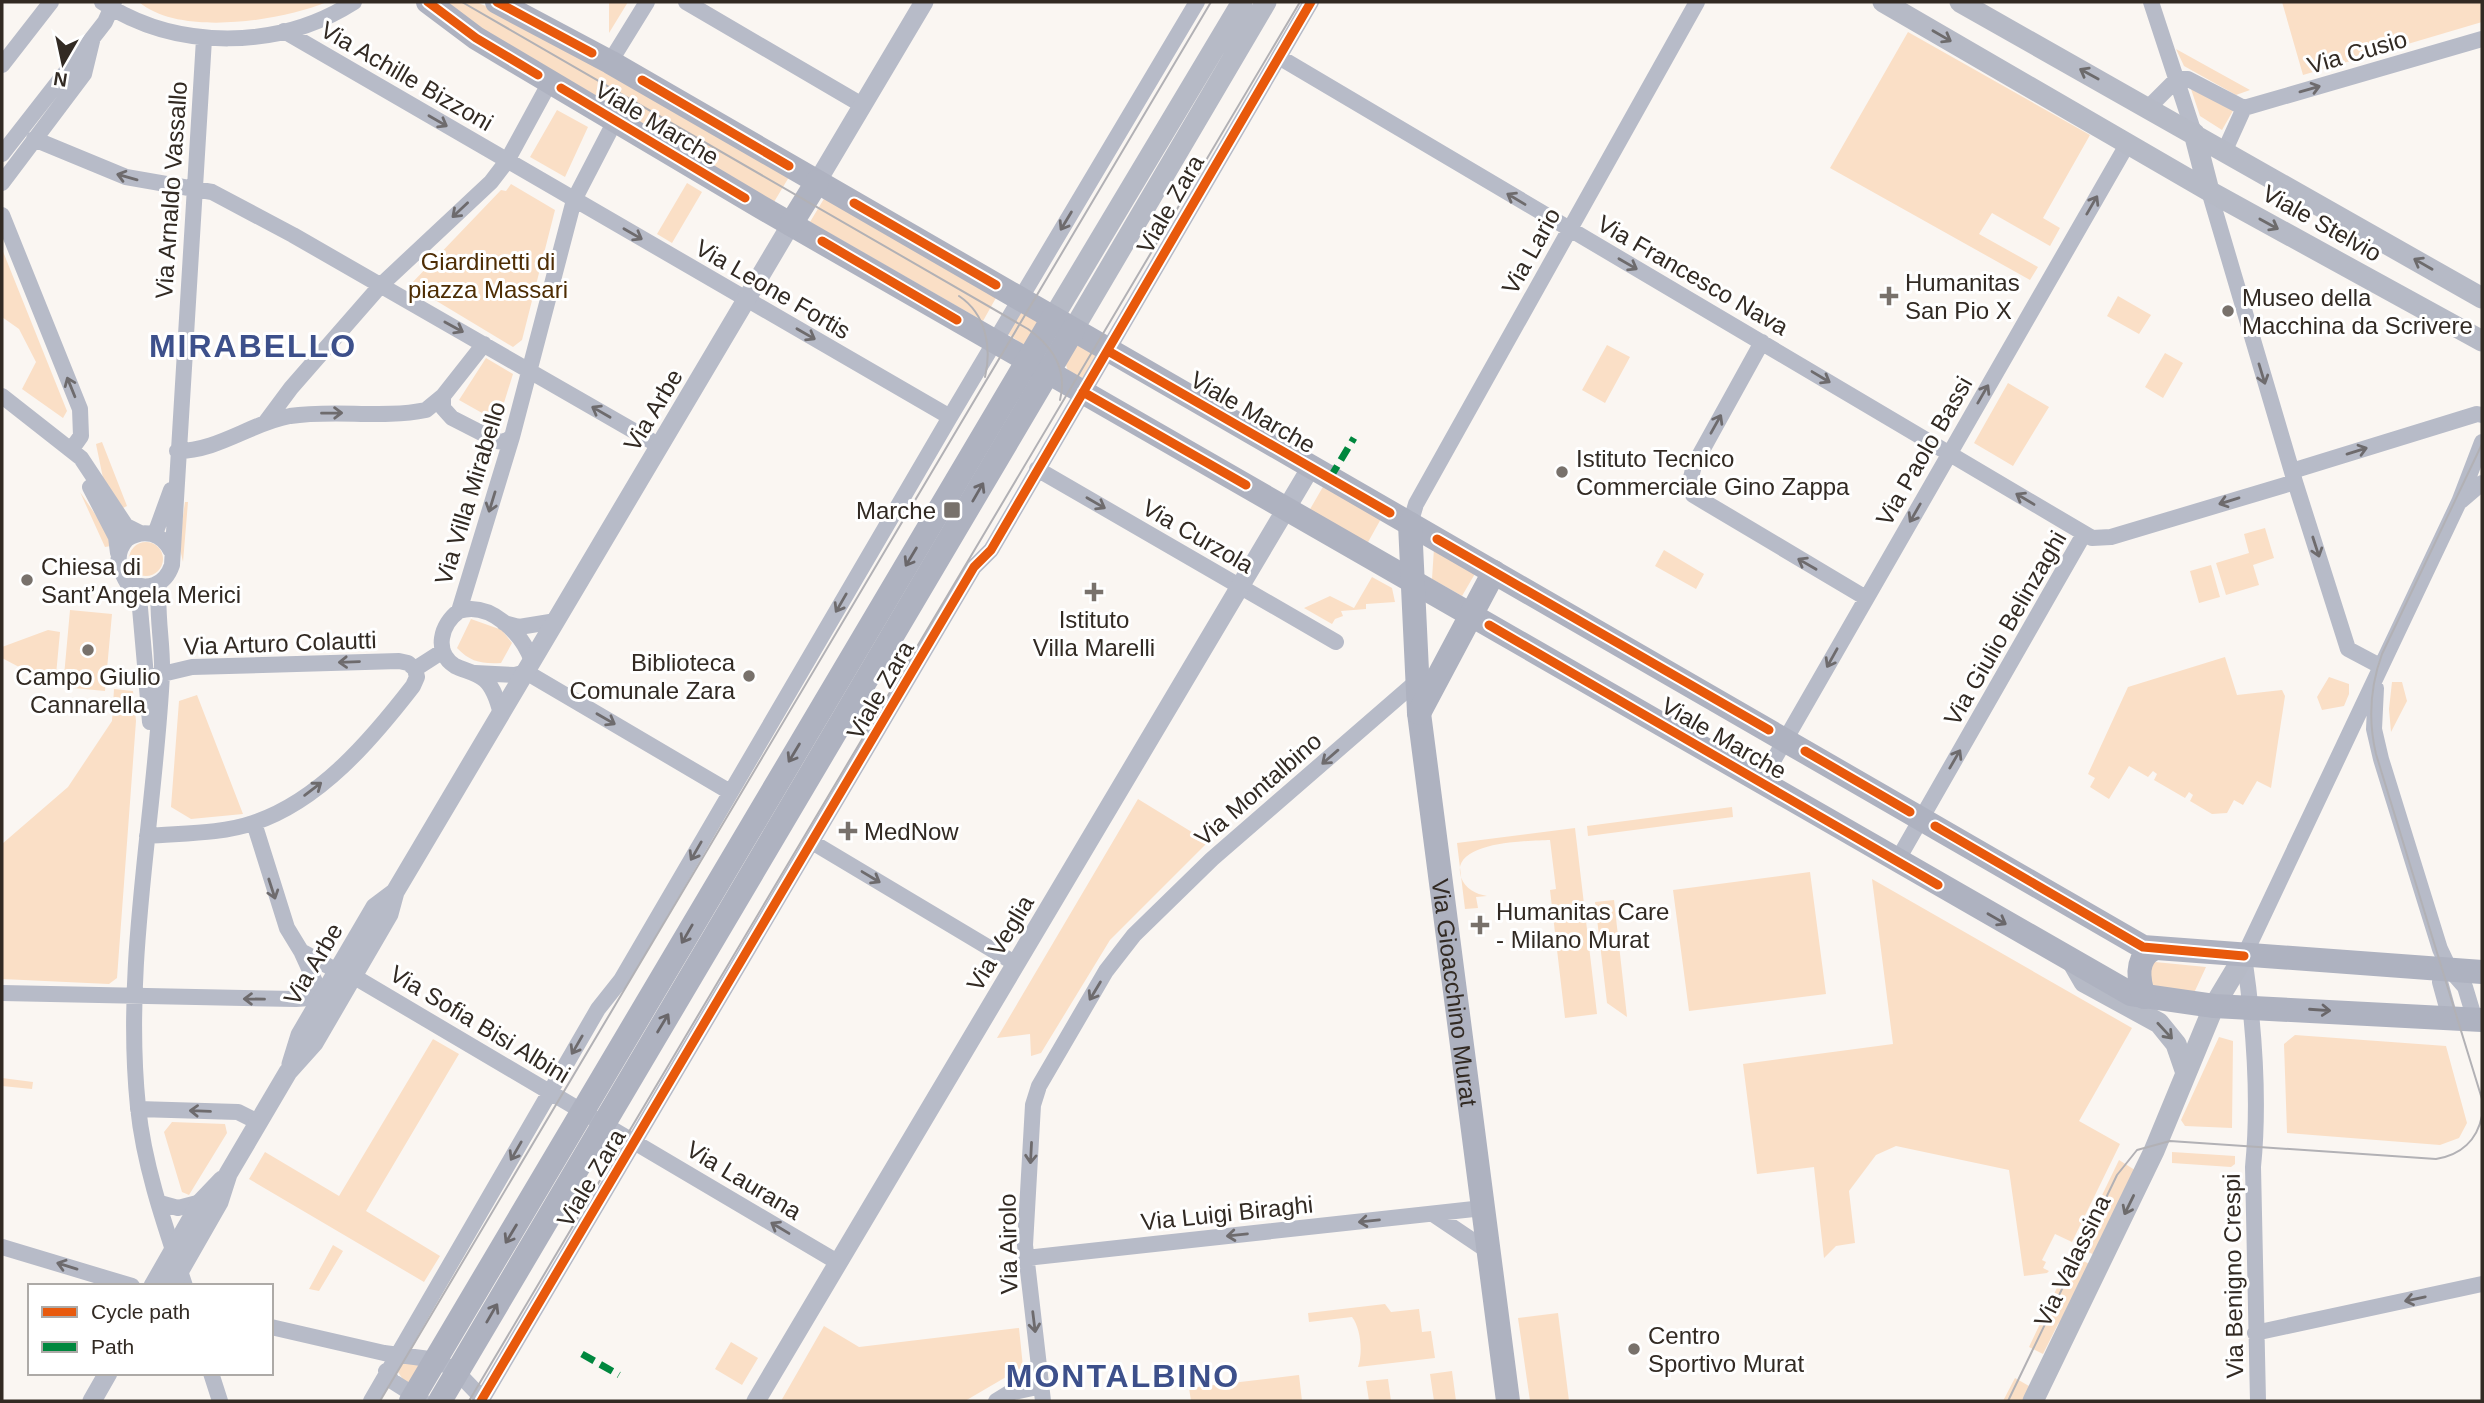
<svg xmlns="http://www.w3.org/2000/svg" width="2484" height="1403" font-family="Arial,sans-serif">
<rect width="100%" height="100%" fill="#faf6f2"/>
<path fill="#fadfc6" d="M 139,2 L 327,2 C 281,21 180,37 139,2 Z
M 442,2 L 476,2 L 505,14 L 789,177 L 774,202 L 508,49 Z
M 609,2 L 628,2 L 609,33 Z
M 2282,2 L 2482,2 L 2482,22 L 2303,75 Z
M 1908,32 L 2090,135 L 2043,218 L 2060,228 L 2050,246 L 1992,213 L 1979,234 L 2038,267 L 2030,280 L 1830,168 Z
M 2176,49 L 2250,90 L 2236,95 L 2184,66 Z
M 2190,86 L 2234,109 L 2222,130 L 2200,116 Z
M 557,110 L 588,127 L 565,177 L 530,157 Z
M 687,183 L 702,192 L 672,243 L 657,234 Z
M 511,184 L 555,210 L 522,340 L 513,347 L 410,285 L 501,190 L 506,191 Z
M 825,197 L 997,296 L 983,321 L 810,222 Z
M 2,249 L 67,411 L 63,418 L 22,389 L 36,362 L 19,329 L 2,317 Z
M 2118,296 L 2151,315 L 2139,334 L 2107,316 Z
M 1021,312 L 1039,321 L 1024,345 L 1008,334 Z
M 1076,344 L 1096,356 L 1083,378 L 1068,371 L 1066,365 Z
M 1607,345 L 1630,357 L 1605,403 L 1582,390 Z
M 2165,353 L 2183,363 L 2163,398 L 2145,387 Z
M 486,358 L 513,374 L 498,422 L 459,400 Z
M 2008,383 L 2049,407 L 2013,466 L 1974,443 Z
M 102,442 L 127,506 L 123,508 L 103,478 L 96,444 Z
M 1324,485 L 1382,517 L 1367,544 L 1309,511 Z
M 80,492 L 110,536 L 111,546 L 105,547 Z
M 185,502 L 188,502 L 183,562 L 179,544 Z
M 2265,528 L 2274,558 L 2253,565 L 2259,585 L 2226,595 L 2216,563 L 2249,553 L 2244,534 Z
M129 559a17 17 0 1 1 34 0a17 17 0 1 1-34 0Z
M 1434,548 L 1476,572 L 1462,596 L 1432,579 Z
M 1664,550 L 1704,574 L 1696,589 L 1655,566 Z
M 2211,565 L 2220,597 L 2199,603 L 2190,571 Z
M 1372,577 L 1392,588 L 1395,602 L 1366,604 L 1366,609 L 1341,611 L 1343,616 L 1335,619 L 1332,624 L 1304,608 L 1330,596 L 1354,608 Z
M 70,610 L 112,614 L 105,691 L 63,687 Z
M 471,619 L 502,630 L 512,643 L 501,663 C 482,664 470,662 457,648 Z
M 48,630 L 60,632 L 55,686 L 2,658 L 2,647 Z
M 2225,657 L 2237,695 L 2282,690 L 2285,696 L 2271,788 L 2257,781 L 2243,805 L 2234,800 L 2227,813 L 2212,814 L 2190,801 L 2193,795 L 2189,792 L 2185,798 L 2154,780 L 2157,774 L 2153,771 L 2148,777 L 2129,766 L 2109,799 L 2090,787 L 2095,778 L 2088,774 L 2128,687 Z
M 2329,677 L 2349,684 L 2349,694 L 2344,706 L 2322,710 L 2317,697 Z
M 2392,682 L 2402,682 L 2407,701 L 2391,732 L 2389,709 Z
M 114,689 L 133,691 L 136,721 L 117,978 L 109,984 L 2,979 L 2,844 L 68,787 L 112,721 Z
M 197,695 L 243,814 L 191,819 L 171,807 L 179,701 Z
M 1138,799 L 1208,842 L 1110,940 L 1041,1053 L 1031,1056 L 1030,1034 L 997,1038 Z
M 1732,807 L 1733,817 L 1588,836 L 1587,826 Z
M 1575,828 L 1597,1014 L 1565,1018 L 1550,890 L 1556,889 L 1550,840 C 1529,841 1449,841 1461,877 C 1465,889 1476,894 1487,896 L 1476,897 L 1478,908 L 1465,909 L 1457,843 Z
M 1810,872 L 1826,994 L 1689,1011 L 1673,890 Z
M 1872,879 L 2132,1028 L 2079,1121 L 2120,1144 L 2072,1242 L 2055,1234 L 2042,1260 L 2046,1262 L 2043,1268 L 2049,1271 L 2047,1273 L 2024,1276 L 2009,1170 L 1896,1146 L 1876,1155 L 1849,1191 L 1855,1243 L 1836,1246 L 1824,1258 L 1814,1167 L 1757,1174 L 1743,1064 L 1893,1044 Z
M 1614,900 L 1627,1017 L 1607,1003 L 1595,902 Z
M 2155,962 L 2206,967 L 2194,993 L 2150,986 L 2148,963 Z
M 2295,1035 L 2446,1046 L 2467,1123 L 2459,1138 L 2440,1145 L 2287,1133 L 2284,1044 Z
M 2219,1037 L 2233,1041 L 2232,1128 L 2185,1126 L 2181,1120 Z
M 433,1039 L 459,1054 L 366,1211 L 440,1256 L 424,1282 L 249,1179 L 265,1152 L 339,1196 Z
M 2,1078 L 33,1082 L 32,1089 L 2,1086 Z
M 172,1122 L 225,1124 L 227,1133 L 189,1195 L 182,1192 L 164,1132 Z
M 2172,1152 L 2235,1156 L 2235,1164 L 2231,1167 L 2172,1163 Z
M 2119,1160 L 2138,1172 L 2097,1256 L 2077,1247 Z
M 333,1245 L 343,1251 L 319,1291 L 309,1289 Z
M 2072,1256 L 2092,1265 L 2068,1315 L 2058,1324 L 2043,1354 L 2029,1347 Z
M 1385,1304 L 1391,1312 L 1419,1309 L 1422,1332 L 1431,1331 L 1435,1358 L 1358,1367 C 1363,1353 1361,1329 1352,1317 L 1309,1322 L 1308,1313 Z
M 1558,1313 L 1569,1401 L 1530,1401 L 1518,1318 Z
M 824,1326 L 859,1347 L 1019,1328 L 1023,1367 L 965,1401 L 781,1401 Z
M 731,1342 L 758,1358 L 742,1385 L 715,1369 Z
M 420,1361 L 412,1382 L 406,1384 L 396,1369 L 398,1363 Z
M 1452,1371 L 1456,1401 L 1434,1401 L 1430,1374 Z
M 1299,1375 L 1302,1401 L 1191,1401 L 1189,1388 Z
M 2015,1378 L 2029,1386 L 2027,1401 L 2003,1401 Z
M 1388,1379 L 1391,1401 L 1369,1401 L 1366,1381 Z"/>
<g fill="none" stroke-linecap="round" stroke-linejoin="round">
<path stroke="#b7bbc8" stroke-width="16" d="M 102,2 C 177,51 279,50 354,2
M 686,2 L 862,105
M 2151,2 L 2194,133
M 284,31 L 950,417
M 1279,57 L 2092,538 L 2111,537 L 2295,482
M 610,62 L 647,2
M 2,65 L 51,2
M 2148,108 L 2177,79 L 2188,79 L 2244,108
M 2244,108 L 2482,39
M 34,139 L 126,177 L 212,192 L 293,235 L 660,446
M 2225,150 L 2244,108
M 2,154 L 105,22 L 114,2
M 2,183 L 84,74 L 93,37
M 2209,191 L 2295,482 L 2348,649 L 2380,666
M 2,215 L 80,409 L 81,436 L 71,450
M 1762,342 L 1694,465 L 1689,486 L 1693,495 L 1866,598
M 2,396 L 81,458 L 126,526 L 140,533
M 443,396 L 443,408 L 452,418 L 497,441 L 504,442 L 512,437
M 265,423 L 291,388 L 381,285 L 491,182 L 507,161 L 550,82
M 177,451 C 218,451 251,423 290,416 C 335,409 382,419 426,410 L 443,396 L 484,344
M 1037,469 L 1336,642
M 2292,471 L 2477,414 L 2482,415
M 90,487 L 116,537 L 118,553
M 2461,501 L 2482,483
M 1410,524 L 1416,504 L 1697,2
M 155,534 L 171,490
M 127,581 C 146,592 165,586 172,565 L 204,39
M 159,584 C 156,614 163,644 162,674 C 155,817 123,963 138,1107 C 144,1167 166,1229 185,1286
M 459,611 C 490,601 522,633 532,661
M 504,623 L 519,627 L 556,621
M 415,669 L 443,651
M 475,673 L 515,675 L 526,672 L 730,792
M 154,676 L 192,667 L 399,661 L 408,663 L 415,669
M 2376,688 L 2374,729 L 2381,759 L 2440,949 L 2450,970 L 2465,987 L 2475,1020
M 501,714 C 498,702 494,688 485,680 C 476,672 465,671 455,666 C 433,652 441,624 459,611 L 512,437 L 574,200 L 615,121
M 150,722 L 140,608 C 132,583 105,564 127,539 C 144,528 162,533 171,551
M 1761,782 L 2128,143
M 254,823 L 287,928 L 301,951 L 337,971
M 147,836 C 182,833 221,834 253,823 C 320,801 372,739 413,686 L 417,677 L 415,669
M 812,842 L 1016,964
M 1897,861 L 2084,534
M 2443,962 L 2440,982 L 2448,1011
M 353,976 L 839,1263
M 2,993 L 296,999 L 322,997 L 301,951
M 138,1109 L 238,1112 L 258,1122
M 160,1203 L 178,1208 L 201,1202
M 1433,1214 L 1488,1251
M 2,1247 L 132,1286
M 1026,1258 L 1483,1208
M 271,1327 L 384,1353 L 437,1360 L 457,1372 L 483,1399
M 2255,1333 L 2482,1284
M 386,1371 L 392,1381 L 422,1400
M 211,1373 L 220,1401
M 371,1401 L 598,1009 L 621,980 L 950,417 L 1197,2
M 481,1401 L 974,567 L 991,550 L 1311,2
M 996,1401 L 1009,1393 L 1042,1386
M 1043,1401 L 1025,1245 L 1033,1105 L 1039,1086 L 1106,971 L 1134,935 L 1212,859 L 1416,682
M 2258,1401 L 2253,1167 C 2260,1097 2254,1025 2244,956 L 2459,502 L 2482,442"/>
<path stroke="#b7bbc8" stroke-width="19" d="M 817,182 L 924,2
M 291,1064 L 300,1035 L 375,907 L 395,892
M 153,1286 L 201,1202 L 222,1180
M 171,1286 L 219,1202 L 228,1174 L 288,1072 L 314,1043 L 389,914 L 395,892 L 791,224
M 92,1401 L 108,1373
M 756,1401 L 1311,467"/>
<path stroke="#b6bac6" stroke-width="21" d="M 1883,2 L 2209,191 L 2482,341
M 1960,2 L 2482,298
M 2194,133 L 2209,191
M 1053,318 L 1242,2
M 1073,330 L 1266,2
M 2073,963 L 2084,982 L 2159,1023 L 2176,1044 L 2186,1073
M 2033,1401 L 2154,1151 L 2214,1006 L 2244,956"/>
<g stroke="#aeb2c0" stroke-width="24">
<path d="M 428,2 L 476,38 L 759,206 L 2131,994 L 2214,1006 L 2482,1020"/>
<path d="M 497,2 L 610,62 L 2143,947 L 2482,972"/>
<path d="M 791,224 L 817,182"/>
<path id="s1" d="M 1410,524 L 1419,713 L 1508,1401"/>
<path d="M 1419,713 L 1494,572"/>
<path d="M 2144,997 C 2138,979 2135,959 2153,949"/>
<path d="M 411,1401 L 1053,318"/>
<path d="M 440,1401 L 1073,330"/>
</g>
<path stroke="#b2b1b5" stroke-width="2" d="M 462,2 L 1028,329 C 1052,346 1068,369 1060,400
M 959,296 C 986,314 992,347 985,377
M 2482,444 L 2382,654 C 2370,687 2368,720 2376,754 L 2482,1099
M 380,1401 L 1211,2
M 469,1401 L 1300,2
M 2008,1401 L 2117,1175 L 2137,1150 L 2170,1141 L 2436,1159 C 2461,1155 2477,1140 2482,1116"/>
<path stroke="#00873e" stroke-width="7" stroke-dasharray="14 7" stroke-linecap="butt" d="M 1330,478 L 1354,438
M 582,1354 L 619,1375"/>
<defs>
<path id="cycleway" d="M 428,2 L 476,38 L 538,75
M 497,2 L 592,53
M 642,80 L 789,166
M 561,88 L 745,198
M 854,203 L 996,285
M 822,241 L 957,320
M 1108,351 L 1390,513
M 1083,392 L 1246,485
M 1437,539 L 1769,730
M 1489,625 L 1938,885
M 1805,751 L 1910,812
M 1935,826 L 2143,947 L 2244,956
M 481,1401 L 974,567 L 991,550 L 1311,2"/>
</defs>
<use href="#cycleway" stroke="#fff" stroke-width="13"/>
<use href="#cycleway" stroke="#e8590c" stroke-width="9"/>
</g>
<defs><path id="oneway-shaft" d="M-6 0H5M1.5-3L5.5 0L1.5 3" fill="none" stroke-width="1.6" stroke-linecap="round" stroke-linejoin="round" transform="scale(1.75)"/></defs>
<g stroke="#6d6b6c">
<use href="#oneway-shaft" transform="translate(1942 36) rotate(30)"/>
<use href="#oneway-shaft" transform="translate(2089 74) rotate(-151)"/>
<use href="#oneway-shaft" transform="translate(2269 224) rotate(29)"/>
<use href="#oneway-shaft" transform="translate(2423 264) rotate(-150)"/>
<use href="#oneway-shaft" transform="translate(2165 1031) rotate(47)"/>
<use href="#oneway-shaft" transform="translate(2129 1205) rotate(116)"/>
</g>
<g stroke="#6e6b6d">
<use href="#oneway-shaft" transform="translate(2310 89) rotate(-16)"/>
<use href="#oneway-shaft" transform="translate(438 121) rotate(30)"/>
<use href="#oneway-shaft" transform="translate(127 177) rotate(-164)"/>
<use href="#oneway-shaft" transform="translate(1516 199) rotate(-149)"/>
<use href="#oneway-shaft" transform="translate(2092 205) rotate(-60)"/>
<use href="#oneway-shaft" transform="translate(460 210) rotate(137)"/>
<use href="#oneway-shaft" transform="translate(1066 221) rotate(121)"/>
<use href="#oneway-shaft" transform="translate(633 234) rotate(30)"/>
<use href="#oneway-shaft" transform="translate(1628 264) rotate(30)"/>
<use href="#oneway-shaft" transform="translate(454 327) rotate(29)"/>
<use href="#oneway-shaft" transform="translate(806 334) rotate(30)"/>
<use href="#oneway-shaft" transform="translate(2262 374) rotate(73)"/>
<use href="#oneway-shaft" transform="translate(1821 377) rotate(31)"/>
<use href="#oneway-shaft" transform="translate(71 387) rotate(-112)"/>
<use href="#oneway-shaft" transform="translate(1983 394) rotate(-60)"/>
<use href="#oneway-shaft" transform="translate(601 412) rotate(-150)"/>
<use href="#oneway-shaft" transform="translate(332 413) rotate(-1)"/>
<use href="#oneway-shaft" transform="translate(1716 424) rotate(-61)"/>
<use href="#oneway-shaft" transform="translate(2357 451) rotate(-17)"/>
<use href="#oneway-shaft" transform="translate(2025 499) rotate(-149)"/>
<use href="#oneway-shaft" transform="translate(2229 501) rotate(163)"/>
<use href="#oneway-shaft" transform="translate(492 502) rotate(107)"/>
<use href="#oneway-shaft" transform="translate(1096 503) rotate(30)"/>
<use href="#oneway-shaft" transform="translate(1915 513) rotate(120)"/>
<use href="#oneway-shaft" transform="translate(2316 547) rotate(72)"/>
<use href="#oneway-shaft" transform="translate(1807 564) rotate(-150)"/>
<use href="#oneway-shaft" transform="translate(841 603) rotate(120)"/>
<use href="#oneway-shaft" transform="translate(1832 658) rotate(119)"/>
<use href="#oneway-shaft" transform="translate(349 662) rotate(178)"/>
<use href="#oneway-shaft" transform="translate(606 719) rotate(30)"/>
<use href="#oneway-shaft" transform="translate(1330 757) rotate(139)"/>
<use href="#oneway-shaft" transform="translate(1955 759) rotate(-60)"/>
<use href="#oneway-shaft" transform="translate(313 789) rotate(-37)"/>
<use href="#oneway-shaft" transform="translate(696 851) rotate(120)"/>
<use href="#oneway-shaft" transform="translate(871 877) rotate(31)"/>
<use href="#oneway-shaft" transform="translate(272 889) rotate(72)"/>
<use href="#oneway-shaft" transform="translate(1095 991) rotate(121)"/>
<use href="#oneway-shaft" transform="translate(254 999) rotate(-179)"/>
<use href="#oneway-shaft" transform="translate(577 1045) rotate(120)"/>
<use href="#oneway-shaft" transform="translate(200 1111) rotate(-178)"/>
<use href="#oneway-shaft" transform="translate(516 1151) rotate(120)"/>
<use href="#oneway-shaft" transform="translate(1031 1153) rotate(93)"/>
<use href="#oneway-shaft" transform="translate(1369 1221) rotate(174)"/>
<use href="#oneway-shaft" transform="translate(780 1228) rotate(-149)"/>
<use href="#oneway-shaft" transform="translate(1237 1235) rotate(174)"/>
<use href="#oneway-shaft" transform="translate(67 1266) rotate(-163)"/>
<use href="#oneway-shaft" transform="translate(2415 1299) rotate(168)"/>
<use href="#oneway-shaft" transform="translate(1034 1322) rotate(83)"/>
</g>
<g stroke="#6a676a">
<use href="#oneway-shaft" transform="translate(978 492) rotate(-60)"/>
<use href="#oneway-shaft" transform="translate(911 557) rotate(121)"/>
<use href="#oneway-shaft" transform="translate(794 753) rotate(121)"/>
<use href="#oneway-shaft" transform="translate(1997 919) rotate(30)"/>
<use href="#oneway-shaft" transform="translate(687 934) rotate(120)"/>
<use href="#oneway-shaft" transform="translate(2320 1010) rotate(4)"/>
<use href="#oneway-shaft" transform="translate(663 1023) rotate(-59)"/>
<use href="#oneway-shaft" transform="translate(511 1234) rotate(121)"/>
<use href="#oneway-shaft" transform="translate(492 1313) rotate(-60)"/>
</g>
<g fill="#78716b" stroke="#fff" stroke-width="2.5">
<path d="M1885.5 285.5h7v7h7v7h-7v7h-7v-7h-7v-7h7z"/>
<circle cx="2228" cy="311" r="7"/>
<circle cx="1562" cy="472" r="7"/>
<rect x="943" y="501" width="18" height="18" rx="3.5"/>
<circle cx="27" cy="580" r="7"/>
<path d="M1090.5 581.5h7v7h7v7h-7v7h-7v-7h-7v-7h7z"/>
<circle cx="88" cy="650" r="7"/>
<circle cx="749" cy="676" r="7"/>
<path d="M844.5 820.5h7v7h7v7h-7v7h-7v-7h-7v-7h7z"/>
<path d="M1476.5 914.5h7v7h7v7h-7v7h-7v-7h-7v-7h7z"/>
<circle cx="1634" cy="1349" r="7"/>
</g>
<g text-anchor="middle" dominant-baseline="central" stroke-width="6" stroke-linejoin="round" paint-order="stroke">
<g font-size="24" fill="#322a23" stroke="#fff">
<text transform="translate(2357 52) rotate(-16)">Via Cusio</text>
<text transform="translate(407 76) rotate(30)">Via Achille Bizzoni</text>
<text transform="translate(657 123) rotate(31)">Viale Marche</text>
<text transform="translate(171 190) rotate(-86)">Via Arnaldo Vassallo</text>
<text transform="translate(1170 204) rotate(-60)">Viale Zara</text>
<text transform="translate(2322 223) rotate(29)">Viale Stelvio</text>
<text transform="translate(1531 251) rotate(-61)">Via Lario</text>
<text transform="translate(1693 275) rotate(30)">Via Francesco Nava</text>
<text transform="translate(773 289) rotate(30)">Via Leone Fortis</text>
<text transform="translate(653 410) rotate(-59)">Via Arbe</text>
<text transform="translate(1253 412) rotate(30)">Viale Marche</text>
<text transform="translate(1924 451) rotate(-60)">Via Paolo Bassi</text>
<text transform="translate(470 493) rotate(-73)">Via Villa Mirabello</text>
<text transform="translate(1198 536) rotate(30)">Via Curzola</text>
<text transform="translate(2005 628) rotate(-60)">Via Giulio Belinzaghi</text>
<text transform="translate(280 643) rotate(-2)">Via Arturo Colautti</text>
<text transform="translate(880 690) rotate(-60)">Viale Zara</text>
<text transform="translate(1724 738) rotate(30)">Viale Marche</text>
<text transform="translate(1258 789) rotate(-41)">Via Montalbino</text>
<text transform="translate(1000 943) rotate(-59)">Via Veglia</text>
<text transform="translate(313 964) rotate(-59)">Via Arbe</text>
<text stroke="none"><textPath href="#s1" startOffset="471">Via Gioacchino Murat</textPath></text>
<text transform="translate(480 1024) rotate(31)">Via Sofia Bisi Albini</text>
<text transform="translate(591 1178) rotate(-59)">Viale Zara</text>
<text transform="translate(744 1180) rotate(31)">Via Laurana</text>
<text transform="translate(1227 1213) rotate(-6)">Via Luigi Biraghi</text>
<text transform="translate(1008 1244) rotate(-91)">Via Airolo</text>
<text transform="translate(2072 1261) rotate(-64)">Via Valassina</text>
<text transform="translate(2233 1276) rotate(-91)">Via Benigno Crespi</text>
</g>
<g font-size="24" fill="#4e2d04" stroke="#fff">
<text x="488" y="261">Giardinetti di<tspan x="488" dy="28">piazza Massari</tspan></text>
</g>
<g font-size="24" fill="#322a23" stroke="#fff" text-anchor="start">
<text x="1905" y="282">Humanitas<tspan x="1905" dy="28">San Pio X</tspan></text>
<text x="2242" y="297">Museo della<tspan x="2242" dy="28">Macchina da Scrivere</tspan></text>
<text x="1576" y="458">Istituto Tecnico<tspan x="1576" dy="28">Commerciale Gino Zappa</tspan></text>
<text x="936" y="510" text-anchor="end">Marche</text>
<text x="41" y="566">Chiesa di<tspan x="41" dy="28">Sant’Angela Merici</tspan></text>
<text x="1094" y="619" text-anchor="middle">Istituto<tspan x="1094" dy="28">Villa Marelli</tspan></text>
<text x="735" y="662" text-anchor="end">Biblioteca<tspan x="735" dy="28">Comunale Zara</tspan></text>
<text x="88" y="676" text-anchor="middle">Campo Giulio<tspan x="88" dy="28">Cannarella</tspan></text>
<text x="864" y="831">MedNow</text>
<text x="1496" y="911">Humanitas Care<tspan x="1496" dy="28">- Milano Murat</tspan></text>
<text x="1648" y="1335">Centro<tspan x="1648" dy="28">Sportivo Murat</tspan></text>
</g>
<g font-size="32" font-weight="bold" letter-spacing="2" fill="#3d508b" stroke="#fff">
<text x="253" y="346">MIRABELLO</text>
<text x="1123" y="1376">MONTALBINO</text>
</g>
</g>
<rect width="2484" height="1403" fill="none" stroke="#322a23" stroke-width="7"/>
<rect x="28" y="1284" width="245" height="91" fill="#ffffff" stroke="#adaaa7" stroke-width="2"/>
<rect x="42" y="1307" width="35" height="10" fill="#e8590c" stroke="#adaaa7" stroke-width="2"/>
<text x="91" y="1319" font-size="21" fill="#322a23">Cycle path</text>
<rect x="42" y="1342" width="35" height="10" fill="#00873e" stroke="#adaaa7" stroke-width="2"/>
<text x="91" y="1354" font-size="21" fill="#322a23">Path</text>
<g transform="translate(63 63) rotate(189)" stroke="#ffffff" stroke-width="5" paint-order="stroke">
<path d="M0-5L12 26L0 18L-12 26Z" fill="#322a23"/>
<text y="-10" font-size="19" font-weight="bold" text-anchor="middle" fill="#322a23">N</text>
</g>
</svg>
